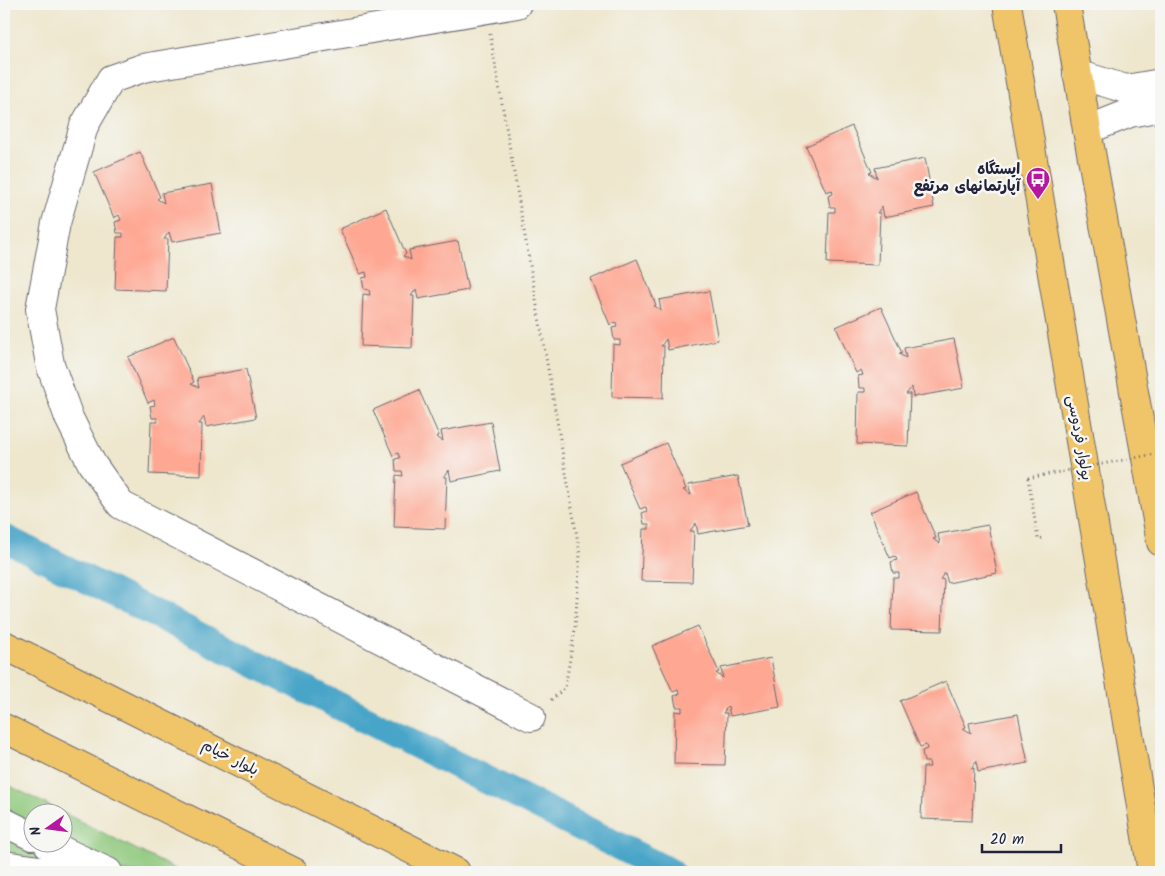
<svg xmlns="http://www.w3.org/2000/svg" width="1165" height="876" font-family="Kalam,'Playpen Sans Arabic',sans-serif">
<rect width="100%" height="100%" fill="#f6f6f2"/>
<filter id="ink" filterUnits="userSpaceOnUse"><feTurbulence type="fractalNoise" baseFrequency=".02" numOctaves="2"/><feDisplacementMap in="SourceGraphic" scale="10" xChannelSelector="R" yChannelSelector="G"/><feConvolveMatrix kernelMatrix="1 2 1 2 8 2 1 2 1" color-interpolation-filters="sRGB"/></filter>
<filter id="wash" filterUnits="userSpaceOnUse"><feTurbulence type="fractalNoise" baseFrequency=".0096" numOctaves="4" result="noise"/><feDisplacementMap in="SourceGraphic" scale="20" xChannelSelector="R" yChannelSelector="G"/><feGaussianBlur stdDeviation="1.12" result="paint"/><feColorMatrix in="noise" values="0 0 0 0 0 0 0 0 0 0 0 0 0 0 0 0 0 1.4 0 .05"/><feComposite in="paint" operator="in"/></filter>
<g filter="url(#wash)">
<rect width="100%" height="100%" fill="#eee7ce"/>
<path fill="#8ec87c" stroke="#58755c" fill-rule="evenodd" d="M 4,783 L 181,872 L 4,872 ZM 32,814 L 62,814 L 62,844 L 32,844 Z"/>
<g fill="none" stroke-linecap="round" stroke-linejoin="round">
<path stroke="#49a5c8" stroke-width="28" d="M 4,538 L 670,872"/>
</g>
<g id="blocks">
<path fill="#fea793" d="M 852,126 L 872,172 L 869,173 L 877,178 L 875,168 L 925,158 L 934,207 L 884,217 L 882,206 L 877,213 L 880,213 L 878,265 L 827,263 L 829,212 L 835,212 L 835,207 L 830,207 L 828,196 L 833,194 L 832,190 L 826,192 L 806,146 Z
M 140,152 L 160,197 L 157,199 L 164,203 L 162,193 L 212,184 L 221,233 L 172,242 L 169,232 L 164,239 L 168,239 L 166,291 L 115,289 L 117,237 L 123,237 L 123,233 L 117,233 L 115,222 L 121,220 L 119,215 L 114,218 L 94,172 Z
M 386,208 L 406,254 L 403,256 L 411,260 L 409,250 L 458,241 L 468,290 L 418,299 L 416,289 L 411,296 L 414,296 L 412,348 L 361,346 L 363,294 L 370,295 L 369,290 L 364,289 L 362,278 L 367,277 L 366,272 L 360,274 L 340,229 Z
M 637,259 L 656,305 L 654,306 L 661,310 L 659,300 L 709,291 L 718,340 L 668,350 L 666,339 L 661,346 L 664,346 L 663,398 L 612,397 L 613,344 L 620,345 L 620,340 L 614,340 L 612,328 L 617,327 L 616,322 L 610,325 L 591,279 Z
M 881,307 L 902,353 L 899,354 L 906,358 L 904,348 L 954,339 L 964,388 L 913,397 L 912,387 L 906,394 L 910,394 L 908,446 L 857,444 L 858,392 L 865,392 L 865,388 L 859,388 L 858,376 L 863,375 L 861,370 L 856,373 L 836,327 Z
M 174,337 L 194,382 L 191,384 L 199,388 L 197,378 L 246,369 L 256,418 L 206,427 L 204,417 L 199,424 L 202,424 L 201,476 L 149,474 L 151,422 L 158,422 L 157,418 L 152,418 L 150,406 L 155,405 L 154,400 L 148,403 L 128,357 Z
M 419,390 L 439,436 L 436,437 L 443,441 L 441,431 L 491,422 L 500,471 L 451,481 L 449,470 L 444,477 L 447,477 L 445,529 L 394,527 L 396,475 L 403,476 L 402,471 L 396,471 L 395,459 L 400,458 L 398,453 L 393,456 L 373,410 Z
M 666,443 L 686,489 L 683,490 L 691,495 L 688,485 L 738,476 L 748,525 L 698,534 L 696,523 L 690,531 L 694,531 L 692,582 L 641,581 L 643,529 L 649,529 L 649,524 L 644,524 L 642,513 L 647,511 L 646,507 L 640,509 L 620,463 Z
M 916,492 L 936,538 L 933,539 L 940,544 L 938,534 L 988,525 L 997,573 L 948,583 L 945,573 L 940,579 L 944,580 L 942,631 L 891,630 L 893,578 L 899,578 L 899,573 L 893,573 L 891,562 L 897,560 L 895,556 L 890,558 L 870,512 Z
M 698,626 L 719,672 L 716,673 L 723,678 L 721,668 L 771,658 L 780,707 L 730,716 L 728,706 L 723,713 L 727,713 L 725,765 L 674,764 L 675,711 L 682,712 L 682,707 L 676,707 L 674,696 L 680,694 L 678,690 L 673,692 L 652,646 Z
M 946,681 L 966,727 L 963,728 L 971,733 L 969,723 L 1018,714 L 1028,763 L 978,772 L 976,761 L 971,769 L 974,768 L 972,821 L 921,819 L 923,767 L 930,767 L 929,762 L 924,762 L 922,751 L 927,749 L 926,745 L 920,747 L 900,701 Z"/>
</g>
</g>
<g filter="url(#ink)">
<use href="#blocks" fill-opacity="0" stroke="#69676e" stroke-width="1"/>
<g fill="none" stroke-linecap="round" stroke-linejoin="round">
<defs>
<path id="minor" d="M 517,4 L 143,68 L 111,79 L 84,126 L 56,223 L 40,309 L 50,364 L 69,418 L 92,464 L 121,505 L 531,717
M 1077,74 L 1126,89 L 1161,83
M 1087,130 L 1130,113 L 1161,107
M 4,822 L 32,836
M 48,844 L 108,872
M 4,865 L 54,872"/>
<path id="major" d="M 1007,4 L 1152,872
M 1066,4 L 1087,130 L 1161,542
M 4,645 L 456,872
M 4,728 L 294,872"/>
</defs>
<use href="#minor" stroke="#69676e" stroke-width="30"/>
<use href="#major" stroke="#69676e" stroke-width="30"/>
<path stroke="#69676e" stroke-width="3" stroke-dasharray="1 4" stroke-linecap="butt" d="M 490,34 L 580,554 L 575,629 L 565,688 L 551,700
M 1028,478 L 1038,539 L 1043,538"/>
<use href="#minor" stroke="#fff" stroke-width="28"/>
<use href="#major" stroke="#f0c469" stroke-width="28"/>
<path stroke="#69676e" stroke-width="3" stroke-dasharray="1 4" stroke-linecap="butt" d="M 1028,478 L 1161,453"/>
</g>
</g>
<defs>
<symbol id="bus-pin" viewBox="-11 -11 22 30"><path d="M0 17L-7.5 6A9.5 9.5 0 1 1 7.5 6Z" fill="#b5179e" stroke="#f6f6f2"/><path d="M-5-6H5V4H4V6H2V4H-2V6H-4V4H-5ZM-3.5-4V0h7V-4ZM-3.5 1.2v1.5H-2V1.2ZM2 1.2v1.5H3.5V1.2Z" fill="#fff"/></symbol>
</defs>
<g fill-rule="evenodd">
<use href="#bus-pin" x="1024" y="165" width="28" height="38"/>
</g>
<g text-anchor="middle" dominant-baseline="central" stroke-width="5" stroke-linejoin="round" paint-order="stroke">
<g font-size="15" font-weight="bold" fill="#22223b" stroke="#f6f6f2" text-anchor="end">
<text x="1020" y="170">ایستگاه<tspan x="1020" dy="17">آپارتمانهای مرتفع</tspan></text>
</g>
<g font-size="15" fill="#22223b" stroke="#f6f6f2">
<text transform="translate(1079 438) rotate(80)">بولوار فردوسی</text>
<text transform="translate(230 758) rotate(27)">بلوار خیام</text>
</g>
</g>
<rect width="1165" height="876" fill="none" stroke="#f6f6f2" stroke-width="20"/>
<g transform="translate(48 828) rotate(256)"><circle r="24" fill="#f6f6f2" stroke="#a1a1a9"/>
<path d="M0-4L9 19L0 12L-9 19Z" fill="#b5179e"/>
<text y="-8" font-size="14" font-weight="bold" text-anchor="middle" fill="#22223b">N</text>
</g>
<path d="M982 844v8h79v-8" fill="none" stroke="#22223b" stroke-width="2.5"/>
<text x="990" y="844" font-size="15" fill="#22223b" stroke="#f6f6f2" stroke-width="4" paint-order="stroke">20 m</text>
</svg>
